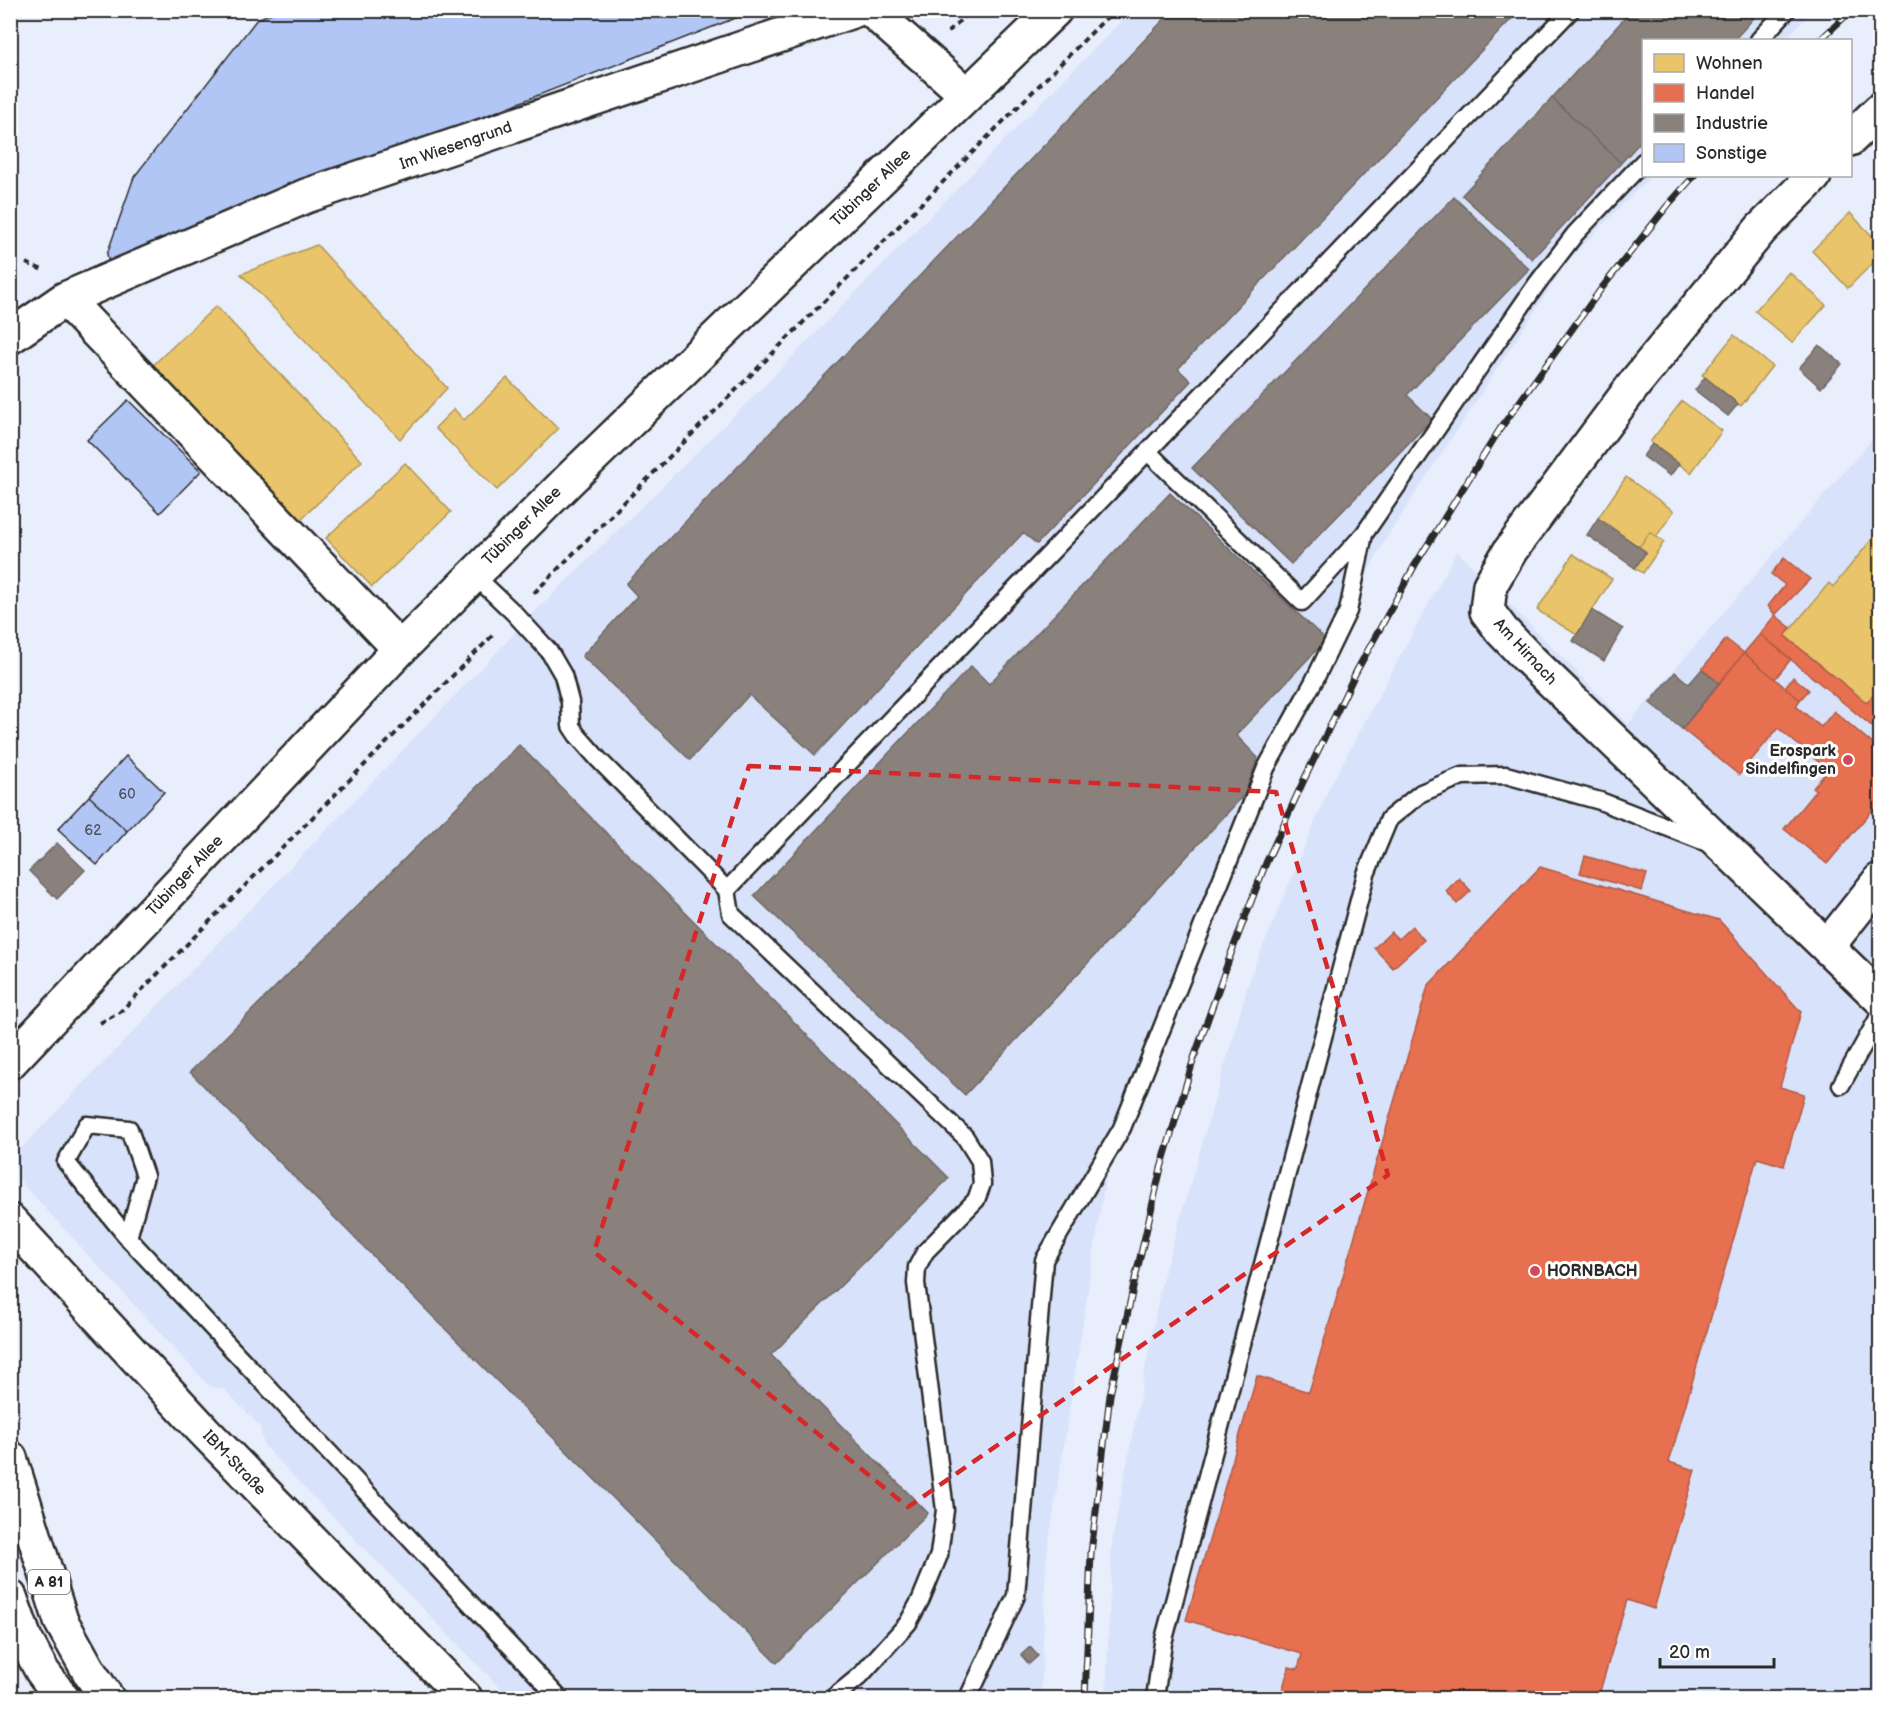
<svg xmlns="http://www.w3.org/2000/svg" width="1891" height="1709" font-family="'Balsamiq Sans',sans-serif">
<rect width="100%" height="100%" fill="#e8eefc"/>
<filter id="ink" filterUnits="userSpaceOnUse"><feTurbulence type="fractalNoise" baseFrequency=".0167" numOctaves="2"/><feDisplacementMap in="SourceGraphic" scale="12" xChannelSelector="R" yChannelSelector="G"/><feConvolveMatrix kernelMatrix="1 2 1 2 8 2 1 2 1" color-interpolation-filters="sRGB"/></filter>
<g filter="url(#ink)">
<path fill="#d8e2fa" d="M 1131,11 L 1813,11 L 1784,40 L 1644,40 L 1644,176 L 1651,176 L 1569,259 L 1387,537 L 1249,793 L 1114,1123 L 1046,1560 L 1041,1698 L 510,1698 L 264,1446 L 260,1426 L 225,1390 L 209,1386 L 21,1182 L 13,1157 L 537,610 L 752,398 Z
M 1880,430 L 1880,1698 L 1106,1698 L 1112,1542 L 1162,1281 L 1251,975 L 1330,786 L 1457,551 L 1628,724 Z"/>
<path fill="#e9c46a" stroke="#b09657" stroke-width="1.5" d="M 1880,182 L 1880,196 L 1874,189 Z
M 1850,213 L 1880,244 L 1880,256 L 1848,288 L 1812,251 Z
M 317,245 L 447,388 L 400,439 L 241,274 Z
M 1789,272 L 1826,305 L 1792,343 L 1755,311 Z
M 216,306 L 362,461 L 299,521 L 152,366 Z
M 1734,335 L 1772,366 L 1741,406 L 1702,375 Z
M 507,378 L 558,429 L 497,490 L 435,428 L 454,409 L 464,420 Z
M 1682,401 L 1722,431 L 1691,473 L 1650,442 Z
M 405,463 L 451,512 L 372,587 L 326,538 Z
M 1626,477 L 1674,511 L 1656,537 L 1650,532 L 1639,547 L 1598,518 Z
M 1880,529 L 1880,612 L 1875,618 L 1880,623 L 1880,686 L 1867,703 L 1785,636 L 1829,583 L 1833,587 Z
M 1650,532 L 1664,542 L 1643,573 L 1635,568 L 1646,552 L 1639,547 Z
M 1573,554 L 1612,579 L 1577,635 L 1537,610 Z"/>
<path fill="#e76f51" stroke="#af5b46" stroke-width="1.5" d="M 1784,558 L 1810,579 L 1775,615 L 1768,606 L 1785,585 L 1771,574 Z
M 1775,615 L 1791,628 L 1785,636 L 1867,703 L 1877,689 L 1880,692 L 1880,733 L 1760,634 Z
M 1760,634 L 1791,659 L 1775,679 L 1744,653 Z
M 1726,639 L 1744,653 L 1719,683 L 1702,669 Z
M 1744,653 L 1800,700 L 1796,706 L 1821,727 L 1834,711 L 1880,750 L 1880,813 L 1874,808 L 1827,864 L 1784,829 L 1816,790 L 1813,788 L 1828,770 L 1778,728 L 1739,775 L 1682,729 Z
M 1793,677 L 1809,690 L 1800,700 L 1785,687 Z
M 1585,856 L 1647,874 L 1642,891 L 1580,873 Z
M 1540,867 L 1719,920 L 1801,1012 L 1780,1087 L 1804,1094 L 1784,1166 L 1757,1158 L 1669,1462 L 1695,1470 L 1654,1609 L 1627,1600 L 1598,1698 L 1280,1698 L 1289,1667 L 1298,1669 L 1302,1654 L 1186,1620 L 1257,1376 L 1309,1392 L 1428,986 Z
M 1459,878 L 1471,891 L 1457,904 L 1446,891 Z
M 1412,926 L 1424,940 L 1393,968 L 1374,948 L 1391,932 L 1398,939 Z
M 1880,1272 L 1880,1303 L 1874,1296 Z"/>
<path fill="#8a817c" stroke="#6e6764" stroke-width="1.5" d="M 1173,10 L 1520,10 L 1178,369 L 1191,381 L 1037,544 L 1023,533 L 815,755 L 749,695 L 690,760 L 582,656 L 637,596 L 626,584 Z
M 1632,10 L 1761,10 L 1734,40 L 1644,40 L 1644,138 L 1621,163 L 1552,98 Z
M 1552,98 L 1621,163 L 1532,259 L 1462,195 Z
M 1454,197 L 1529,269 L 1407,395 L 1432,419 L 1291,564 L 1192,468 Z
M 1819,345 L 1842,364 L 1821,388 L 1799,368 Z
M 1705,377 L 1738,404 L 1728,416 L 1695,390 Z
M 1652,444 L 1679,464 L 1670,476 L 1643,456 Z
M 1170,493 L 1326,640 L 1236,735 L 1258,758 L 1244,795 L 965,1095 L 754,896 L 971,666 L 989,684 Z
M 1598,518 L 1646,552 L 1635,568 L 1587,535 Z
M 1592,610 L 1623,629 L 1604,661 L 1573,641 Z
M 1702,669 L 1719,683 L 1682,729 L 1650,703 L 1675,672 L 1689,684 Z
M 519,745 L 949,1178 L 771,1355 L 928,1513 L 777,1663 L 190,1072 Z
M 57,843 L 85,870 L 57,899 L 29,871 Z
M 1030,1647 L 1038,1656 L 1029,1664 L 1021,1655 Z"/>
<path fill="#b1c6f5" stroke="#2b2b2b" stroke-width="1.5" d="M 279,10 L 756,10 L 109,263 L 107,254 L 134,177 L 257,19 Z
M 128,400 L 201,471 L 160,513 L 87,440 Z
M 126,756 L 164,792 L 127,831 L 89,796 Z
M 89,796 L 127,831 L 97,865 L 58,829 Z"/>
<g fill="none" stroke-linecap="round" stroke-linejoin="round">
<defs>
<path id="lane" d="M 1759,40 L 1787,10
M 1148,452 L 1302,602 L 1364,534 L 1536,285 L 1575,234 L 1644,161
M 474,575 L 514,613 L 549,651 L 563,675 L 570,702 L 571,726 L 577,735 L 599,760 L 727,890
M 1841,1085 L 1880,1015
M 128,1238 L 145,1176 L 129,1129 L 87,1125 L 66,1162 L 128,1238 L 559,1698
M 833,1698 L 860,1676 L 908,1623 L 921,1599 L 939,1555 L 945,1510 L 916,1283 L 917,1267 L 925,1252 L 976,1200 L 982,1184 L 980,1161 L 965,1137 L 731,914 L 727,890 L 1571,10
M 968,1698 L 1016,1596 L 1044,1260 L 1122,1128 L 1266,768 L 1314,681 L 1348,611 L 1364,534
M 1155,1698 L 1163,1643 L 1366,874 L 1389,819 L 1421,793 L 1462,776 L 1506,775 L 1600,801 L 1710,844"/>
<path id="street" d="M 871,10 L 967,95
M 1850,139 L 1880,110
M 1814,176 L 1761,229 L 1636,382 L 1510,551 L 1490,585 L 1487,611 L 1502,631 L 1528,658 L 1880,998
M 10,337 L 65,299
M 400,649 L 65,299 L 306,196 L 855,10
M 1827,947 L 1880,880
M 10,1062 L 400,649 L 571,478 L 1055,10
M 10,1221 L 204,1431 L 465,1698"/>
<path id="highway" d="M 10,1458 L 61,1621 L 90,1673 L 107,1698
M 10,1597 L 25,1639 L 42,1671 L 62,1698"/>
</defs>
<use href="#lane" stroke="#2b2b2b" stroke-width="21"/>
<use href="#street" stroke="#2b2b2b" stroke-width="38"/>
<use href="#highway" stroke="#2b2b2b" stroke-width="38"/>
<path stroke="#2b2b2b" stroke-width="4" stroke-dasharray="6 4.5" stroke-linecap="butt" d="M 948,32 L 971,10
M 26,263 L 43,270
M 534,593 L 1114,10
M 100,1023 L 120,1012 L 495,633"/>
<use href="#lane" stroke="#fff" stroke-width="16"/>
<use href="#street" stroke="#fff" stroke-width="33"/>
<use href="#highway" stroke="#fff" stroke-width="33"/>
<defs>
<path id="rail" d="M 1820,40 L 1852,10
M 1085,1698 L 1091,1553 L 1110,1395 L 1135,1279 L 1161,1168 L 1194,1058 L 1232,951 L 1266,863 L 1303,782 L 1356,672 L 1415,565 L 1500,429 L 1601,289 L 1668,205 L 1694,176"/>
</defs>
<use href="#rail" stroke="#2b2b2b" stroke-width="7"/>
<use href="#rail" stroke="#fff" stroke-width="4.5" stroke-dasharray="14" stroke-linecap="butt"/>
</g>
</g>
<path fill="none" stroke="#d62828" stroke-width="4.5" stroke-dasharray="12 8" stroke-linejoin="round" d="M 749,766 L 1276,792 L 1388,1175 L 908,1507 L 594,1252 Z"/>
<g fill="#d1495b" stroke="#fff" stroke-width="2">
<circle cx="1848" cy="760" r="6"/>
<circle cx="1535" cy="1271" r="6"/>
</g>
<g text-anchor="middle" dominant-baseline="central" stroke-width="6" stroke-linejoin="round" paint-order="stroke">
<g font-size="14" fill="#4c525e">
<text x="127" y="794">60</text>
<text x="93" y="830">62</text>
</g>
<rect fill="#fff" stroke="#6b6b6b" stroke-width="1.5" x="28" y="1570" width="42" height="24" rx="4.5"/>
<g font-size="15" font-weight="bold" fill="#2b2b2b">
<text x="49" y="1582">A 81</text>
</g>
<g font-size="16" fill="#2b2b2b" stroke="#fff">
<text transform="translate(456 146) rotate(-19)">Im Wiesengrund</text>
<text transform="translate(871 188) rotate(-44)">Tübinger Allee</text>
<text transform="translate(522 526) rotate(-45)">Tübinger Allee</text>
<text transform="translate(1525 652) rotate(47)">Am Hirnach</text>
<text transform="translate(185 876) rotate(-47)">Tübinger Allee</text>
<text transform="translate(234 1463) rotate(46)">IBM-Straße</text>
</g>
<g font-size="16" font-weight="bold" fill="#2b2b2b" stroke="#fff" text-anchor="end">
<text x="1836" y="751">Erospark<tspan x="1836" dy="18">Sindelfingen</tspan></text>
<text x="1547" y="1271" text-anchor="start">HORNBACH</text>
</g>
</g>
<rect width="1891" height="1709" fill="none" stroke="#fff" stroke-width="36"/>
<rect x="18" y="18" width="1855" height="1673" fill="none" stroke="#2b2b2b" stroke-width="2" filter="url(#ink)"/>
<rect x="1642" y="39" width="210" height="138" fill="#ffffff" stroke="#aaaaaa" stroke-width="1.5"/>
<rect x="1654" y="54" width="30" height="18" fill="#e9c46a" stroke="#aaaaaa" stroke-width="1.5"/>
<text x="1696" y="69" font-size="18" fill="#2b2b2b">Wohnen</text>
<rect x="1654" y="84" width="30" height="18" fill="#e76f51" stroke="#aaaaaa" stroke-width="1.5"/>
<text x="1696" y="99" font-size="18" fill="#2b2b2b">Handel</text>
<rect x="1654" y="114" width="30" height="18" fill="#8a817c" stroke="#aaaaaa" stroke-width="1.5"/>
<text x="1696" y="129" font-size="18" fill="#2b2b2b">Industrie</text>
<rect x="1654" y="144" width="30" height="18" fill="#b1c6f5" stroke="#aaaaaa" stroke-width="1.5"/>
<text x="1696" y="159" font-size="18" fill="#2b2b2b">Sonstige</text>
<path d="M1660 1658v9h114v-9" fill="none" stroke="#2b2b2b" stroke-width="3"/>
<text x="1669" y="1658" font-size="18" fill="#2b2b2b" stroke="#ffffff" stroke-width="4.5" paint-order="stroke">20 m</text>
</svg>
